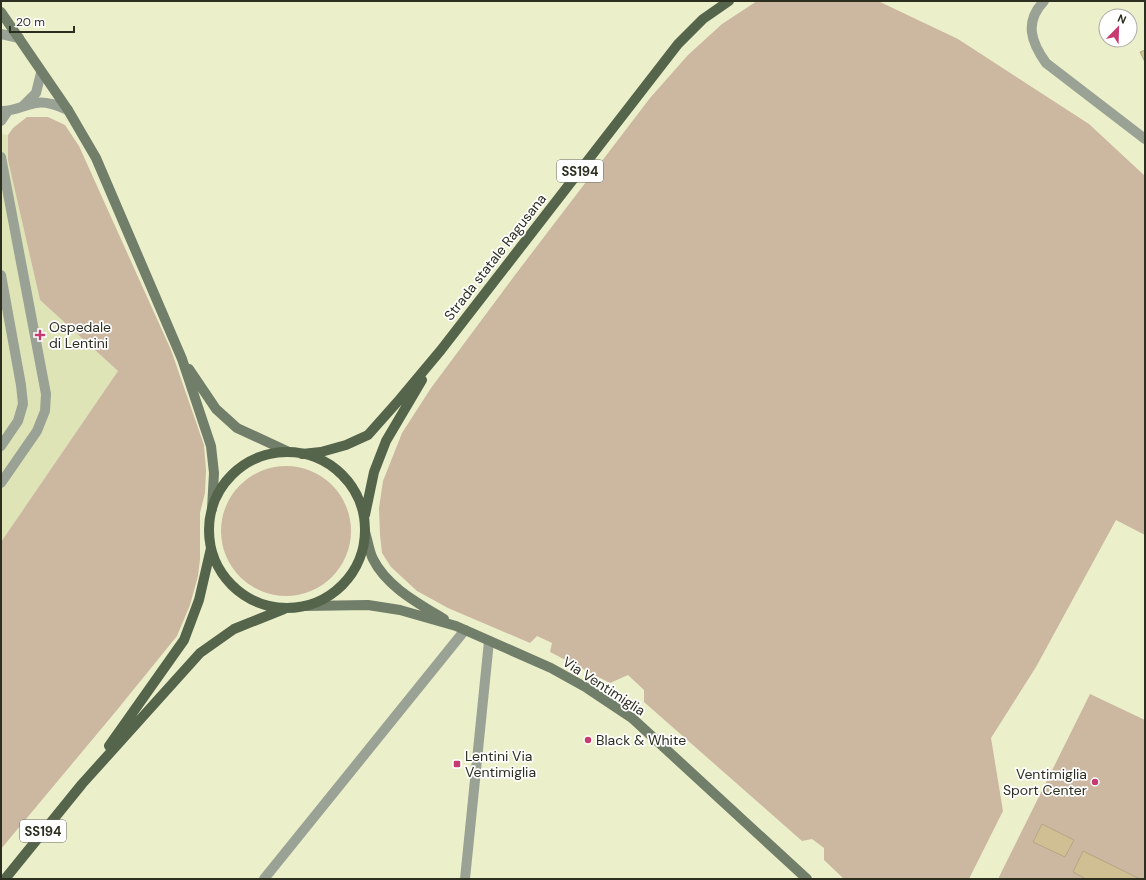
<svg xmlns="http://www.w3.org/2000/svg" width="1146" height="880" font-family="'DM Sans',sans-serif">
<rect width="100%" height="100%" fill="#ecf0ca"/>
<path fill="#dfe4b7" d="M 1,134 L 8,135 L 8,160 L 40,300 L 118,371 L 1,542 Z"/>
<path fill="#ccb7a1" d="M 757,1 L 878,1 L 958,39 L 1089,124 L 1145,176 L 1145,535 L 1116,520 L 1036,667 L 991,738 L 1003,811 L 969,879 L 844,879 L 824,860 L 824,848 L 812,839 L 802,841 L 644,702 L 644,690 L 628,675 L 610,683 L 550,652 L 552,643 L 537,636 L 530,643 L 448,608 L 417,591 L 391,567 L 382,553 L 380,535 L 379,508 L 383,481 L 402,433 L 431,388 L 515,275 L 650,98 L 688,55 L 722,24 Z
M 27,117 L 48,117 L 65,125 L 79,146 L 171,350 L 204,445 L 206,470 L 205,493 L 200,513 L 200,559 L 198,576 L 190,605 L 177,636 L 117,710 L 1,849 L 1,542 L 118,371 L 40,300 L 8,160 L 8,135 L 13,128 Z
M221 531a65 65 0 1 1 130 0a65 65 0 1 1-130 0Z
M 1090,694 L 1145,720 L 1145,879 L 998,879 Z"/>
<path fill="#cfbf93" stroke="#b4a785" d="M 1145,50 L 1145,62 L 1140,52 Z
M 1042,824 L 1074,840 L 1065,857 L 1033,842 Z
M 1083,851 L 1140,879 L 1086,879 L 1073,872 Z"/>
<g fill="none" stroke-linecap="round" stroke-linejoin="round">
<path stroke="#99a294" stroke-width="10" d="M 1044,1 C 1024,22 1031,42 1046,63 L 1145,139
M 1,34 L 19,38
M 23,106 L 36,93 L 41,73
M 1,111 C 13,112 24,105 36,103 C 47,101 58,106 68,110
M 1,121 L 8,111
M 1,157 L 46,394 L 45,411 L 37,431 L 1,483
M 1,275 L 21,385 L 23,404 L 18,421 L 1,446
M 264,879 L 465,630
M 465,879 L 489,641"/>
<path stroke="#717e6a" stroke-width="10" d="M 1,12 L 68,110 L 96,158 L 182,359 L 211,446 L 214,473 L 212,509
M 189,369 L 216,409 L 237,428 L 289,452
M 365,532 C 368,541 369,551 373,559 C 387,587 418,603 444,619
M 305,606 L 368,605 L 400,610 L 456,626 L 551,668 L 587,688 L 632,718 L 807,879"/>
<path stroke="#55654c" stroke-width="10" d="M209 530a78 78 0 1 1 156 0a78 78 0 1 1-156 0Z
M 302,454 L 321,452 L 346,445 L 368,435 L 400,399 L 441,350 L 678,44 L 703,19 L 729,1
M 365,515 L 374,472 L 386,441 L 422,380
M 109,746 L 184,640 L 199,600 L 211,548
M 5,879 L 82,784 L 200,653 L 234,629 L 284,609"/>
</g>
<g fill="#c73c70" stroke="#fff" stroke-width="1.5">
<path d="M38 329h4v4h4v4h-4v4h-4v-4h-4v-4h4z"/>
<circle cx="588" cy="740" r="4"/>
<rect x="453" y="760" width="8" height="8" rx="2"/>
<circle cx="1095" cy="782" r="4"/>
</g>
<g text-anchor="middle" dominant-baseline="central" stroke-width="3.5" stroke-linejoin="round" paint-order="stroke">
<g fill="#fff" stroke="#6b6d62" stroke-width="1">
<rect x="557" y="160" width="46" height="22" rx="3"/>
<rect x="20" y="820" width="46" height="22" rx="3"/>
</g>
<g font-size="13" font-weight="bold" fill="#2c2e1f">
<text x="580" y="171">SS194</text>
<text x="43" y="831">SS194</text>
</g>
<g font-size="14" fill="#2c2e1f" stroke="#fff">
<text transform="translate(495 257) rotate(-52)">Strada statale Ragusana</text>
<text transform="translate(604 686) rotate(33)">Via Ventimiglia</text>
</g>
<g font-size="14" fill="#2c2e1f" stroke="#fff" text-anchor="start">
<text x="49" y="327">Ospedale<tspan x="49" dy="16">di Lentini</tspan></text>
<text x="596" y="740">Black &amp; White</text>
<text x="465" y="756">Lentini Via<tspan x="465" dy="16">Ventimiglia</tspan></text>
<text x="1087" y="774" text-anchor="end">Ventimiglia<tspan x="1087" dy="16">Sport Center</tspan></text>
</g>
</g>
<rect width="1146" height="880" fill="none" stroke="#2c2e1f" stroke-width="4"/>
<g transform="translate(1118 28) rotate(23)"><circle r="19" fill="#ffffff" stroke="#ababa5"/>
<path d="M0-3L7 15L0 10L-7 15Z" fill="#c73c70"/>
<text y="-6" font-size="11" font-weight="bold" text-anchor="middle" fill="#2c2e1f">N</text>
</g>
<path d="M10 26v6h64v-6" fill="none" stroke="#2c2e1f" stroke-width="2"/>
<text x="16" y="26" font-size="12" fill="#2c2e1f" stroke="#ffffff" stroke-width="3" paint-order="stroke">20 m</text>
</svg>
